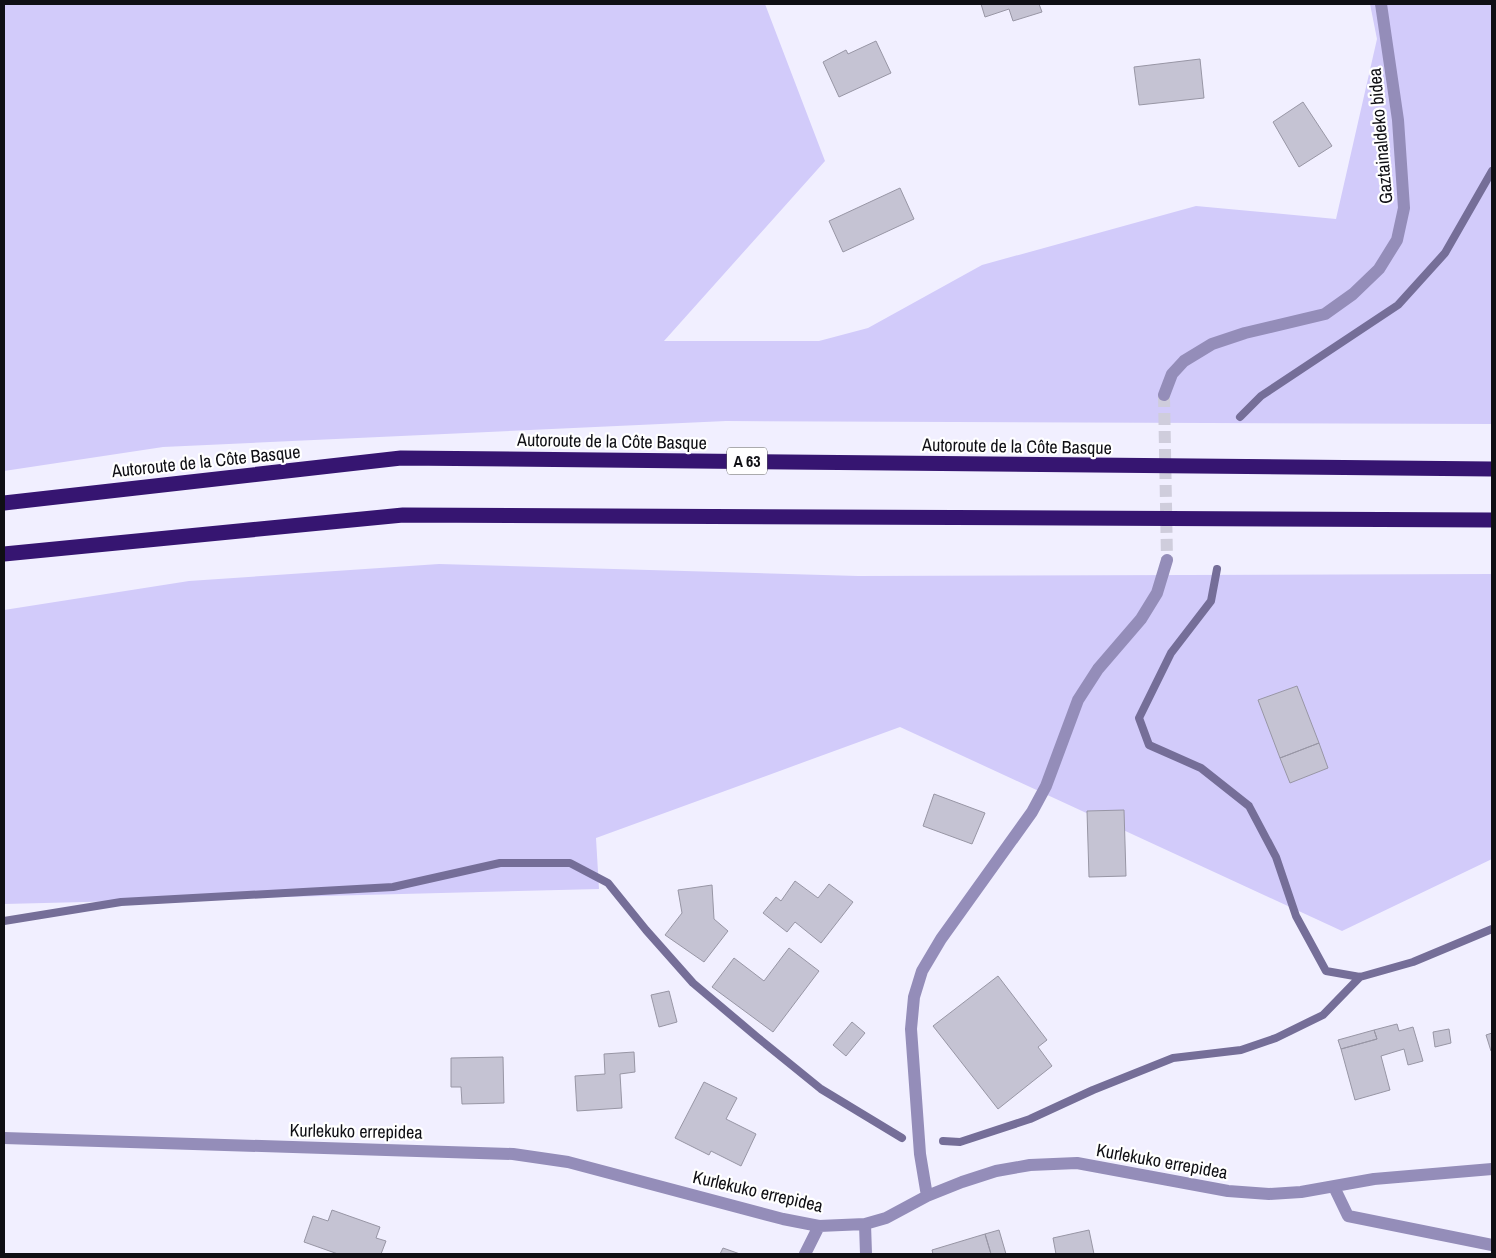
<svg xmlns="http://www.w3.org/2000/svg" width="1496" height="1258" font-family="'Archivo Narrow',sans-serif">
<rect width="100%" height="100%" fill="#f1efff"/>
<path fill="#d2cbfa" d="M 4,4 L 765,4 L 825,161 L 664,341 L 819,341 L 868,328 L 982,265 L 1196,206 L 1336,219 L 1377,39 L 1370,4 L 1492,4 L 1492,424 L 726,421 L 163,447 L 4,471 Z
M 439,564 L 858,576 L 1492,574 L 1492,859 L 1342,931 L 900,727 L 596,838 L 599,889 L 4,904 L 4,610 L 189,581 Z"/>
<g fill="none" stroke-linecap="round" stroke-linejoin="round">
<path stroke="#756e98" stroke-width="8" d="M 1240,417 L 1261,396 L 1398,305 L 1445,253 L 1492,171
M 1217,569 L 1211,601 L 1171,653 L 1139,718 L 1149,745 L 1201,768 L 1249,806 L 1276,857 L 1296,916 L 1326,971 L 1360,977 L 1413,962 L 1492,929
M 4,921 L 121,902 L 393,887 L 500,863 L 570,863 L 608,883 L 646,930 L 693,983 L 757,1037 L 821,1089 L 902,1138
M 943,1141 L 960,1142 L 1030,1119 L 1093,1090 L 1173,1058 L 1241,1050 L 1276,1038 L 1323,1015 L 1360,977"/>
</g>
<path fill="#c5c3d3" stroke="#9896a5" d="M 981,4 L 1039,4 L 1042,12 L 1013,21 L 1009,9 L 985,17 Z
M 876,41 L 891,73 L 839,97 L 823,62 L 846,50 L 848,54 Z
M 1200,59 L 1204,98 L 1139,105 L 1134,67 Z
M 1303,102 L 1332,146 L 1299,167 L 1273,122 Z
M 900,188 L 914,219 L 843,252 L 829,221 Z
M 1297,686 L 1319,743 L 1280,758 L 1258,700 Z
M 1319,743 L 1328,768 L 1290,783 L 1280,758 Z
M 934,794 L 985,813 L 972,844 L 923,826 Z
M 1124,810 L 1126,876 L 1089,877 L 1087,811 Z
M 795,881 L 818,898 L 829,884 L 853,902 L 821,943 L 795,922 L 787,932 L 763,913 L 776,897 L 781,901 Z
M 712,885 L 714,919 L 728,931 L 704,962 L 665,935 L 682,913 L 678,890 Z
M 789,948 L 819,971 L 773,1032 L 712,987 L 734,958 L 764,981 Z
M 998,976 L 1047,1040 L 1038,1047 L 1052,1066 L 998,1109 L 933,1026 Z
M 669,991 L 677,1022 L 659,1027 L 651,995 Z
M 852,1022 L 865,1033 L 846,1056 L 833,1045 Z
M 1397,1024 L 1399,1031 L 1413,1027 L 1423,1061 L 1408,1065 L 1404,1049 L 1381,1056 L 1390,1090 L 1355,1100 L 1341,1049 L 1377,1039 L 1374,1030 Z
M 1449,1029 L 1451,1043 L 1435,1047 L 1433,1032 Z
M 1374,1030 L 1377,1039 L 1341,1049 L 1338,1040 Z
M 1492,1033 L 1492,1050 L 1491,1051 L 1486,1035 Z
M 634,1052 L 635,1072 L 620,1074 L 622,1108 L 577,1111 L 575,1076 L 605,1074 L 604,1054 Z
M 503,1057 L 504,1103 L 462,1104 L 461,1087 L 451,1087 L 451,1058 Z
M 704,1082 L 737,1098 L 726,1119 L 756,1134 L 741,1166 L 711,1151 L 709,1155 L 675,1138 Z
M 332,1210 L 380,1227 L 376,1238 L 386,1241 L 381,1254 L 338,1254 L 304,1242 L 313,1216 L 328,1221 Z
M 999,1230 L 1006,1254 L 991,1254 L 985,1234 Z
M 1089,1230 L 1094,1254 L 1056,1254 L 1053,1238 Z
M 985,1234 L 991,1254 L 933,1254 L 932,1250 Z
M 723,1248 L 740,1254 L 720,1254 Z"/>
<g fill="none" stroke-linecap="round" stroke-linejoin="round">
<path stroke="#cfcddc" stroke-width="12" stroke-dasharray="12 6" stroke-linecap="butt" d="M 1164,395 L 1167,560"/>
<path stroke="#948db9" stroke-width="12" d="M 1164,395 L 1172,374 L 1184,361 L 1212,344 L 1245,333 L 1325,314 L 1353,294 L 1379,269 L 1397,240 L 1404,208 L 1398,120 L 1381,4
M 4,1138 L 513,1154 L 568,1162 L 783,1219 L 819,1226 L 865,1224 L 886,1218 L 927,1196 L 962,1182 L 996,1171 L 1030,1165 L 1077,1163 L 1228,1191 L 1269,1194 L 1301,1192 L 1374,1179 L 1492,1169
M 1334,1187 L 1348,1216 L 1492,1245
M 927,1196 L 920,1154 L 911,1029 L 914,997 L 922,971 L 941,939 L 1032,812 L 1046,786 L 1078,700 L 1098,669 L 1141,619 L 1157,593 L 1167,560
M 865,1224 L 866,1254
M 805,1254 L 819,1226"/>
<path stroke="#361571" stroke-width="15" d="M 4,503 L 401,458 L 1492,469
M 4,554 L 403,515 L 1492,520"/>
</g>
<g text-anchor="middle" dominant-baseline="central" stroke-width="4.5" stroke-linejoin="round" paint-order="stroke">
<rect fill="#fff" stroke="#57575a" stroke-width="1" x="727" y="447.5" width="40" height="27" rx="4"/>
<g font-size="16" font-weight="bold" fill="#0f0f14">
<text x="747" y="461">A 63</text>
</g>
<g font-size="18" fill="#0f0f14" stroke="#fff">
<text transform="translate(1380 136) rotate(-95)">Gaztainaldeko bidea</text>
<text transform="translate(612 441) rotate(1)">Autoroute de la Côte Basque</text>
<text transform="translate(1017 446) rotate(1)">Autoroute de la Côte Basque</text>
<text transform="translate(206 461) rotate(-6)">Autoroute de la Côte Basque</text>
<text transform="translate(356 1131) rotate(1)">Kurlekuko errepidea</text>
<text transform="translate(1162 1161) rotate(10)">Kurlekuko errepidea</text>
<text transform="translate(758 1191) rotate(13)">Kurlekuko errepidea</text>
</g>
</g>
<rect width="1496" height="1258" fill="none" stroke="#0f0f14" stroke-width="10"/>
</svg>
